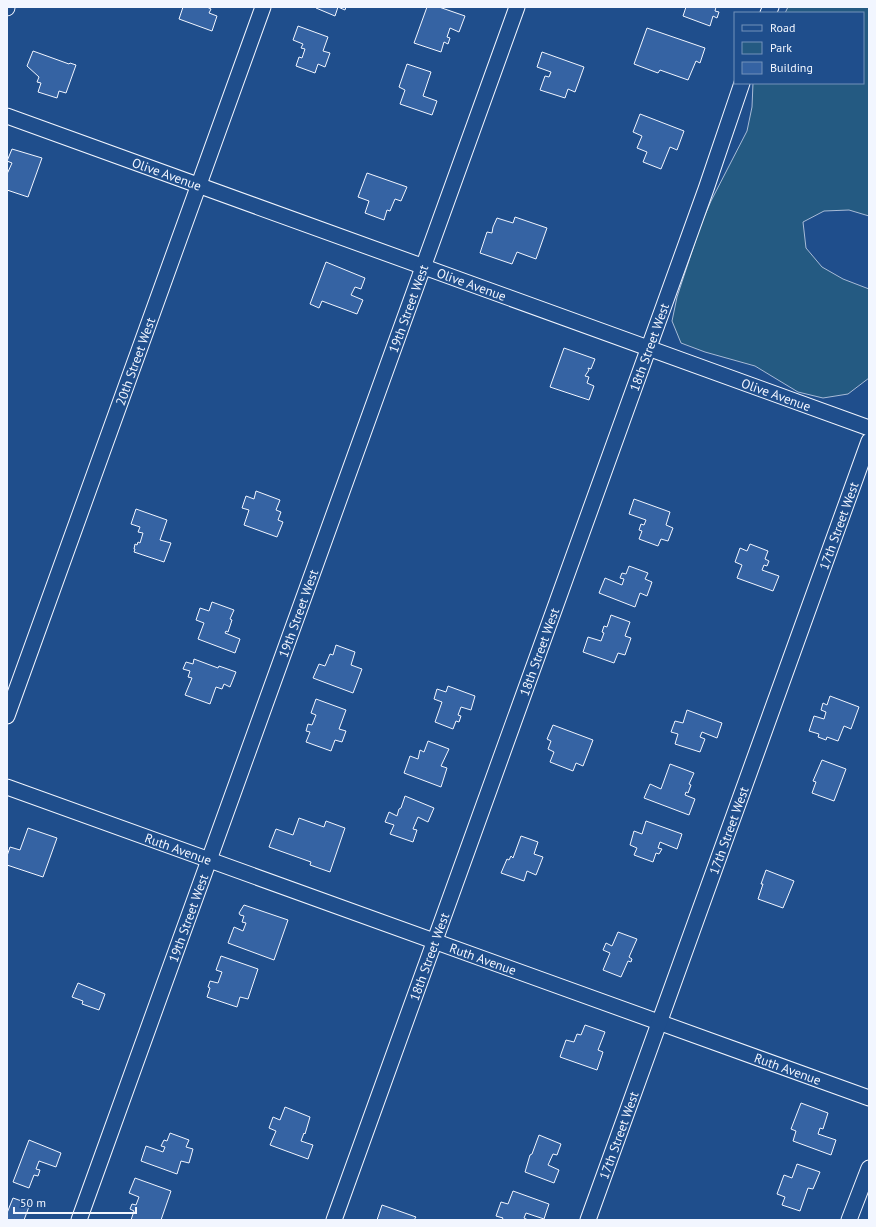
<svg xmlns="http://www.w3.org/2000/svg" width="876" height="1227" font-family="'PT Sans',sans-serif">
<rect width="100%" height="100%" fill="#1f4e8c"/>
<path fill="#245a82" stroke="#a8bbd7" d="M 788,7 L 869,7 L 869,216 L 849,210 L 824,211 L 803,222 L 806,248 L 822,267 L 843,279 L 869,289 L 869,378 L 848,394 L 823,398 L 798,392 L 755,366 L 705,352 L 681,343 L 672,321 L 677,297 L 701,224 L 711,201 L 747,131 L 752,107 L 753,83 L 863,83 L 863,13 L 785,13 Z"/>
<path fill="#3563a3" stroke="#f2f6ff" d="M 183,7 L 207,7 L 211,9 L 209,13 L 217,16 L 212,31 L 179,19 Z
M 316,7 L 346,7 L 345,10 L 338,7 L 335,16 L 316,8 Z
M 427,7 L 439,7 L 465,16 L 459,32 L 450,28 L 447,37 L 450,38 L 448,44 L 444,42 L 441,52 L 414,43 Z
M 686,7 L 716,7 L 715,11 L 719,12 L 717,18 L 713,16 L 710,26 L 683,16 Z
M 298,26 L 328,37 L 323,51 L 330,53 L 325,67 L 318,64 L 315,73 L 296,66 L 299,57 L 302,58 L 305,49 L 301,48 L 303,44 L 293,40 Z
M 647,28 L 705,48 L 700,63 L 696,61 L 688,80 L 660,70 L 658,73 L 634,64 Z
M 33,51 L 69,64 L 70,63 L 76,65 L 66,93 L 59,91 L 57,98 L 38,92 L 41,83 L 37,82 L 39,77 L 27,66 Z
M 542,52 L 584,67 L 575,92 L 568,89 L 565,98 L 540,90 L 545,76 L 549,77 L 551,72 L 537,67 Z
M 407,64 L 431,72 L 423,96 L 437,101 L 432,115 L 400,104 L 405,90 L 399,87 Z
M 640,114 L 684,131 L 677,150 L 670,147 L 661,169 L 643,162 L 647,152 L 637,148 L 642,136 L 633,132 Z
M 12,149 L 42,158 L 28,197 L 7,190 L 7,174 L 12,163 L 7,161 Z
M 367,173 L 407,187 L 401,201 L 395,199 L 390,211 L 387,210 L 384,220 L 365,213 L 369,201 L 358,197 Z
M 515,217 L 547,228 L 536,259 L 517,252 L 512,264 L 480,253 L 487,232 L 492,233 L 493,227 L 497,218 L 513,223 Z
M 326,262 L 365,278 L 361,289 L 355,287 L 351,295 L 363,300 L 357,314 L 322,301 L 319,308 L 310,304 Z
M 564,348 L 595,359 L 591,369 L 588,368 L 589,370 L 585,376 L 589,377 L 587,383 L 594,386 L 589,400 L 550,387 Z
M 256,491 L 280,500 L 276,510 L 281,512 L 278,520 L 283,522 L 277,537 L 244,525 L 249,510 L 242,508 L 246,496 L 254,499 Z
M 634,499 L 670,512 L 666,525 L 673,528 L 668,541 L 661,539 L 658,546 L 639,539 L 642,531 L 639,530 L 641,524 L 644,525 L 646,520 L 629,514 Z
M 136,509 L 167,520 L 160,540 L 171,543 L 164,562 L 134,552 L 135,549 L 134,549 L 135,544 L 137,545 L 138,542 L 140,543 L 143,533 L 138,532 L 140,527 L 131,524 Z
M 750,544 L 768,551 L 765,559 L 769,561 L 767,566 L 764,565 L 762,570 L 779,576 L 773,591 L 737,578 L 742,565 L 735,562 L 740,548 L 747,551 Z
M 629,566 L 648,573 L 645,579 L 652,582 L 647,596 L 640,593 L 635,607 L 599,593 L 605,578 L 622,585 L 624,579 L 620,578 L 622,573 L 626,574 Z
M 212,602 L 234,610 L 230,619 L 232,620 L 228,632 L 226,631 L 225,633 L 240,639 L 235,653 L 198,639 L 204,623 L 196,620 L 200,608 L 209,611 Z
M 611,615 L 630,622 L 625,636 L 631,638 L 625,655 L 618,653 L 614,663 L 583,652 L 588,637 L 601,641 L 604,633 L 602,632 L 604,626 L 607,627 Z
M 336,645 L 355,652 L 351,665 L 362,669 L 353,693 L 313,678 L 319,664 L 325,666 L 330,654 L 333,655 Z
M 194,659 L 218,668 L 219,666 L 236,672 L 230,687 L 224,684 L 222,689 L 216,687 L 210,704 L 185,695 L 192,678 L 188,677 L 190,671 L 183,669 L 186,662 L 193,664 Z
M 448,686 L 475,696 L 471,710 L 461,707 L 458,715 L 461,716 L 459,722 L 456,721 L 453,729 L 435,722 L 442,702 L 434,699 L 437,689 L 446,692 Z
M 830,696 L 859,707 L 851,729 L 844,726 L 838,741 L 827,737 L 826,740 L 818,737 L 819,734 L 809,731 L 814,716 L 824,719 L 826,712 L 821,710 L 823,703 L 827,705 Z
M 316,699 L 346,710 L 339,729 L 346,731 L 342,742 L 335,740 L 331,751 L 306,742 L 310,732 L 306,731 L 308,724 L 312,725 L 316,715 L 311,713 Z
M 687,710 L 722,723 L 717,738 L 702,732 L 700,737 L 705,739 L 700,752 L 675,744 L 678,734 L 671,732 L 675,721 L 683,723 Z
M 553,725 L 593,740 L 583,766 L 576,763 L 573,771 L 550,762 L 554,752 L 548,749 L 551,741 L 547,739 Z
M 428,741 L 449,749 L 441,766 L 447,768 L 441,787 L 404,773 L 410,756 L 418,759 L 420,750 L 424,752 Z
M 822,760 L 846,769 L 834,801 L 812,793 L 816,782 L 813,781 Z
M 670,764 L 694,773 L 689,784 L 691,785 L 688,793 L 686,792 L 685,795 L 695,799 L 689,815 L 644,798 L 650,784 L 661,789 Z
M 405,796 L 434,808 L 428,822 L 418,817 L 413,829 L 417,830 L 413,842 L 390,834 L 394,825 L 385,822 L 389,812 L 397,816 L 399,809 L 401,808 Z
M 299,818 L 324,827 L 326,821 L 345,828 L 330,872 L 310,865 L 311,862 L 269,847 L 276,829 L 293,835 Z
M 646,821 L 682,834 L 677,849 L 660,842 L 658,848 L 662,849 L 659,854 L 656,853 L 653,862 L 634,855 L 637,848 L 630,845 L 634,831 L 642,834 Z
M 28,828 L 57,838 L 43,877 L 7,865 L 7,856 L 10,847 L 20,850 Z
M 521,836 L 538,842 L 534,854 L 543,857 L 536,875 L 527,871 L 524,881 L 501,873 L 507,859 L 509,860 L 511,856 L 513,858 Z
M 766,870 L 794,881 L 783,908 L 758,899 L 763,884 L 761,884 Z
M 244,905 L 288,920 L 274,960 L 228,943 L 234,927 L 243,931 L 246,923 L 242,922 L 244,916 L 240,915 L 239,913 Z
M 618,932 L 637,939 L 629,957 L 632,959 L 631,962 L 628,961 L 621,977 L 603,970 L 610,953 L 603,950 L 606,943 L 612,946 Z
M 221,956 L 258,969 L 248,999 L 240,997 L 237,1007 L 207,997 L 210,988 L 208,987 L 210,981 L 218,983 L 222,972 L 216,970 Z
M 78,983 L 105,994 L 99,1010 L 82,1004 L 83,1001 L 72,997 Z
M 585,1025 L 605,1032 L 598,1050 L 603,1052 L 597,1070 L 560,1057 L 566,1040 L 574,1042 L 577,1034 L 581,1035 Z
M 801,1103 L 828,1113 L 823,1129 L 820,1128 L 818,1134 L 836,1140 L 831,1155 L 793,1141 L 796,1131 L 791,1129 Z
M 285,1107 L 310,1117 L 305,1134 L 304,1133 L 301,1141 L 313,1145 L 308,1159 L 270,1145 L 276,1131 L 269,1128 L 273,1117 L 280,1120 Z
M 170,1133 L 189,1140 L 186,1147 L 193,1149 L 189,1163 L 181,1161 L 177,1174 L 141,1161 L 146,1146 L 163,1152 L 165,1147 L 161,1146 L 164,1140 L 167,1141 Z
M 539,1135 L 561,1144 L 557,1155 L 553,1154 L 548,1165 L 559,1170 L 554,1183 L 525,1172 L 530,1155 L 532,1154 Z
M 29,1140 L 61,1153 L 56,1167 L 39,1161 L 36,1169 L 40,1170 L 38,1176 L 34,1175 L 29,1188 L 13,1182 Z
M 797,1164 L 820,1172 L 813,1189 L 808,1188 L 800,1211 L 782,1205 L 785,1197 L 777,1194 L 784,1175 L 792,1178 Z
M 135,1178 L 171,1191 L 161,1220 L 131,1220 L 134,1211 L 130,1209 L 132,1204 L 136,1205 L 139,1197 L 129,1193 Z
M 513,1191 L 549,1204 L 544,1219 L 526,1213 L 524,1218 L 528,1220 L 502,1220 L 503,1218 L 496,1216 L 501,1202 L 508,1204 Z
M 13,1198 L 30,1204 L 24,1220 L 7,1220 L 7,1213 Z
M 382,1205 L 416,1217 L 414,1220 L 377,1220 Z"/>
<g fill="none" stroke-linecap="round" stroke-linejoin="round">
<defs>
<g id="street">
<path d="M 7,8 L 7,7"/>
<path d="M 768,13 L 771,7"/>
<path id="s1" d="M 7,116 L 869,428"/>
<path id="s2" d="M 7,716 L 263,7"/>
<path id="s3" d="M 7,787 L 869,1098"/>
<path id="s4" d="M 79,1220 L 517,7"/>
<path id="s5" d="M 334,1220 L 706,189 L 742,83"/>
<path id="s6" d="M 588,1220 L 869,441"/>
<path d="M 849,1220 L 869,1168"/>
</g>
</defs>
<use href="#street" stroke="#f2f6ff" stroke-width="17"/>
<use href="#street" stroke="#1f4e8c" stroke-width="15"/>
</g>
<g text-anchor="middle" dominant-baseline="central" stroke-width="3" stroke-linejoin="round" paint-order="stroke">
<g font-size="13" fill="#f2f6ff" stroke="#1f4e8c">
<text stroke="none"><textPath href="#s1" startOffset="170">Olive Avenue</textPath></text>
<text stroke="none"><textPath href="#s1" startOffset="494">Olive Avenue</textPath></text>
<text stroke="none"><textPath href="#s4" startOffset="969">19th Street West</textPath></text>
<text stroke="none"><textPath href="#s5" startOffset="928">18th Street West</textPath></text>
<text stroke="none"><textPath href="#s2" startOffset="377">20th Street West</textPath></text>
<text stroke="none"><textPath href="#s1" startOffset="818">Olive Avenue</textPath></text>
<text stroke="none"><textPath href="#s6" startOffset="738">17th Street West</textPath></text>
<text stroke="none"><textPath href="#s4" startOffset="645">19th Street West</textPath></text>
<text stroke="none"><textPath href="#s5" startOffset="604">18th Street West</textPath></text>
<text stroke="none"><textPath href="#s6" startOffset="414">17th Street West</textPath></text>
<text stroke="none"><textPath href="#s3" startOffset="182">Ruth Avenue</textPath></text>
<text stroke="none"><textPath href="#s4" startOffset="321">19th Street West</textPath></text>
<text stroke="none"><textPath href="#s5" startOffset="280">18th Street West</textPath></text>
<text stroke="none"><textPath href="#s3" startOffset="506">Ruth Avenue</textPath></text>
<text stroke="none"><textPath href="#s3" startOffset="830">Ruth Avenue</textPath></text>
<text stroke="none"><textPath href="#s6" startOffset="90">17th Street West</textPath></text>
</g>
</g>
<rect width="876" height="1227" fill="none" stroke="#f2f6ff" stroke-width="16"/>
<rect x="734" y="12" width="130" height="72" fill="#1f4e8c" stroke="#7391ba"/>
<rect x="742" y="25" width="20" height="6" fill="#1f4e8c" stroke="#7391ba"/>
<text x="770" y="32" font-size="12" fill="#f2f6ff">Road</text>
<rect x="742" y="42" width="20" height="12" fill="#245a82" stroke="#7391ba"/>
<text x="770" y="52" font-size="12" fill="#f2f6ff">Park</text>
<rect x="742" y="62" width="20" height="12" fill="#3563a3" stroke="#7391ba"/>
<text x="770" y="72" font-size="12" fill="#f2f6ff">Building</text>
<path d="M14 1207v6h122v-6" fill="none" stroke="#f2f6ff" stroke-width="2"/>
<text x="20" y="1207" font-size="12" fill="#f2f6ff" stroke="#1f4e8c" stroke-width="3" paint-order="stroke">50 m</text>
</svg>
